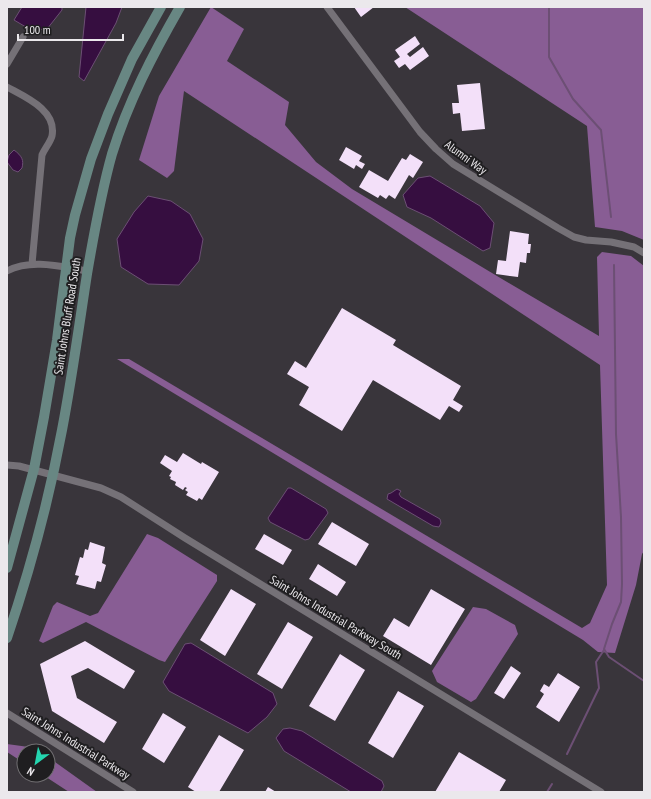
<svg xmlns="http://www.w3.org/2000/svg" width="651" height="799" font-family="'PT Sans Narrow',sans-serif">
<rect width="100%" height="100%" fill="#39353b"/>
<path fill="#885d94" d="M 211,7 L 244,29 L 227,61 L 289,102 L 285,125 L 316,162 L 352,189 L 497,276 L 599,336 L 597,257 L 602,252 L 631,256 L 644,266 L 644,551 L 642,554 L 636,585 L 615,653 L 598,652 L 583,640 L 117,359 L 129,359 L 582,628 L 590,623 L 607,585 L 600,365 L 184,91 L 174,171 L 167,178 L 139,160 L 159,96 Z
M 405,7 L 644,7 L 644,240 L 622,231 L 595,227 L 587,126 Z
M 147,534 L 158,538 L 217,575 L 217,581 L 165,662 L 159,660 L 86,622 L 43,643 L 39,641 L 53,606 L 57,602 L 90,616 L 98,613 Z
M 473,607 L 486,609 L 515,625 L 518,634 L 476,699 L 471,702 L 437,682 L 432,671 Z
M 7,744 L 36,748 L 39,751 L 24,751 L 24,763 L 7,752 Z
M 48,757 L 97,792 L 69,792 L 43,775 L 48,775 Z"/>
<path fill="#360e40" stroke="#6c4f74" d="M 22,7 L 62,7 L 62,10 L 47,29 L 31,30 L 14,20 Z
M 86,7 L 122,7 L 116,23 L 84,81 L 79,77 Z
M 14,150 C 22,156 24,160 22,168 L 18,172 L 13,170 L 7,162 L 9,155 Z
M 430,176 L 480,206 L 494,223 L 490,248 L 483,251 L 431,218 L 407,207 L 403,195 L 418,178 Z
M 148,196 L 171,201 L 190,214 L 203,239 L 199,261 L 179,285 L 148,284 L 121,267 L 117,239 L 134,212 Z
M 288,488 L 291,488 L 326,509 L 328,513 L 309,539 L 305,540 L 270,522 L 268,518 Z
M 397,489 L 401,491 L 399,494 L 401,497 L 440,519 L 441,523 L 439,527 L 433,526 L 387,499 L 388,494 L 391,493 Z
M 191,643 L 273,693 L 277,704 L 267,717 L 248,733 L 169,691 L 163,682 L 185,644 Z
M 290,728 L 302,731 L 382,781 L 384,786 L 381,792 L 351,792 L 284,751 L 276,738 L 283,729 Z"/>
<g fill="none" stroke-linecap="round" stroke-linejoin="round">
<path stroke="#6c4f74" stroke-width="2" d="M 549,7 L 549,57 L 573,99 L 601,130 L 611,217
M 614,265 L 616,434 L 621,517 L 622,584 L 621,602 L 612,624 L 604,649 L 609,657 L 644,681
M 567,754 L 599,688 L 596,662 L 604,650
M 547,792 L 552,784"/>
</g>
<path fill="#f3e0f9" d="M 354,7 L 374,7 L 361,17 Z
M 415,36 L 420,44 L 407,54 L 410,57 L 423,47 L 429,56 L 410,70 L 405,64 L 399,68 L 394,61 L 400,57 L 395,50 Z
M 480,83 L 485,129 L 462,131 L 460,113 L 453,114 L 452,103 L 459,103 L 457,85 Z
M 346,147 L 362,156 L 359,161 L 365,164 L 362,169 L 356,165 L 354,169 L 339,160 Z
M 410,154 L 423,162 L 413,178 L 409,175 L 395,199 L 389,195 L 386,199 L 380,195 L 378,198 L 359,187 L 369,170 L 388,181 L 402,158 L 406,160 Z
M 510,231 L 529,234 L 528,244 L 531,244 L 530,253 L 527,253 L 526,263 L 520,262 L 518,277 L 496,274 L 498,260 L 506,261 Z
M 342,308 L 396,340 L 393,345 L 461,386 L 453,400 L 463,406 L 459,412 L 449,406 L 440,420 L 373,380 L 342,431 L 299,405 L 309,387 L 287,374 L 295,361 L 306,368 Z
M 183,453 L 201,464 L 202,462 L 219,472 L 202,500 L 199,498 L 197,501 L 186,495 L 188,492 L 185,490 L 187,488 L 185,487 L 183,490 L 175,485 L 176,482 L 170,479 L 171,477 L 169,476 L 172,471 L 160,463 L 165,455 L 177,462 Z
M 332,522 L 369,544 L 356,566 L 318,544 Z
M 264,534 L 292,550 L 283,565 L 255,549 Z
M 90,542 L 105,547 L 102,563 L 106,565 L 101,582 L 97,581 L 95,589 L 76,584 L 79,576 L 75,575 L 80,557 L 83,558 L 85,549 L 88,550 Z
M 318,564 L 346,582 L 337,596 L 309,579 Z
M 231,589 L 256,604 L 225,656 L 200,640 Z
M 431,589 L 465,609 L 431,665 L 383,636 L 394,618 L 409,627 Z
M 288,622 L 313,637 L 282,689 L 257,674 Z
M 85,641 L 135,671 L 124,689 L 88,668 L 71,676 L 77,698 L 117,722 L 104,743 L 52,711 L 40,664 Z
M 340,654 L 365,670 L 335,721 L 309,706 Z
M 511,666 L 521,673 L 504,699 L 494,693 Z
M 558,673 L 580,687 L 559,722 L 536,707 L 544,694 L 540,691 L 544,684 L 549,687 Z
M 398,691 L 424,706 L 393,758 L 368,743 Z
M 163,713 L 186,727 L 164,763 L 142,749 Z
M 219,735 L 244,750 L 219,792 L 196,792 L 188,787 Z
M 459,752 L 506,780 L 499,792 L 435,792 Z
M 268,787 L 276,792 L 265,792 Z"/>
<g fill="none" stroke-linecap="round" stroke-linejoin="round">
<path stroke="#757177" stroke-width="7" d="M 327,7 L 420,132 L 436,149 L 453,164 L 558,228 L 574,237 L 586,240 L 611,242 L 634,247 L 644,253
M 7,64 L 23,37
M 7,87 C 25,97 57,110 52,136 C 50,143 45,148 42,155 L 32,264
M 7,271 C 32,258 62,267 88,271
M 7,465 L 19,466 L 101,488 L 121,497 L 185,538 L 601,792
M 7,713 L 133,792"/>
<path stroke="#688783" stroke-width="10" d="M 7,568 L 34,469 L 44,417 L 57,340 L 70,238 L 75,215 L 91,159 L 108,114 L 132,59 L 161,7
M 7,638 C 30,570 49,500 62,430 C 72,378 79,326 87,274 C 94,233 101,193 112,154 C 128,102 153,54 180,7"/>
</g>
<g text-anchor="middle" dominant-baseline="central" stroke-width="4" stroke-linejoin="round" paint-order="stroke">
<g font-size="12" fill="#ebe8ec" stroke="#1f1e20">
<text transform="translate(466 157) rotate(36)">Alumni Way</text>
<text transform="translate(67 316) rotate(-81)">Saint Johns Bluff Road South</text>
<text transform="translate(336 617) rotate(31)">Saint Johns Industrial Parkway South</text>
<text transform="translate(76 743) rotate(32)">Saint Johns Industrial Parkway</text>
</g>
</g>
<rect width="651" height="799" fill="none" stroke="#ebe8ec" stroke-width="16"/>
<g transform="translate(36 763) rotate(212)"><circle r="19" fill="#1f1e20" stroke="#716f72"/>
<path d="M0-3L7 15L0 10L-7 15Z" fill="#24d5af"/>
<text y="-6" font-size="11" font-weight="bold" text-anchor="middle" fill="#ebe8ec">N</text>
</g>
<path d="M18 34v6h105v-6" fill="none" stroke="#ebe8ec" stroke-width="2"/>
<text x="24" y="34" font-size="12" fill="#ebe8ec" stroke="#1f1e20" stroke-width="3" paint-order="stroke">100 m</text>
</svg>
